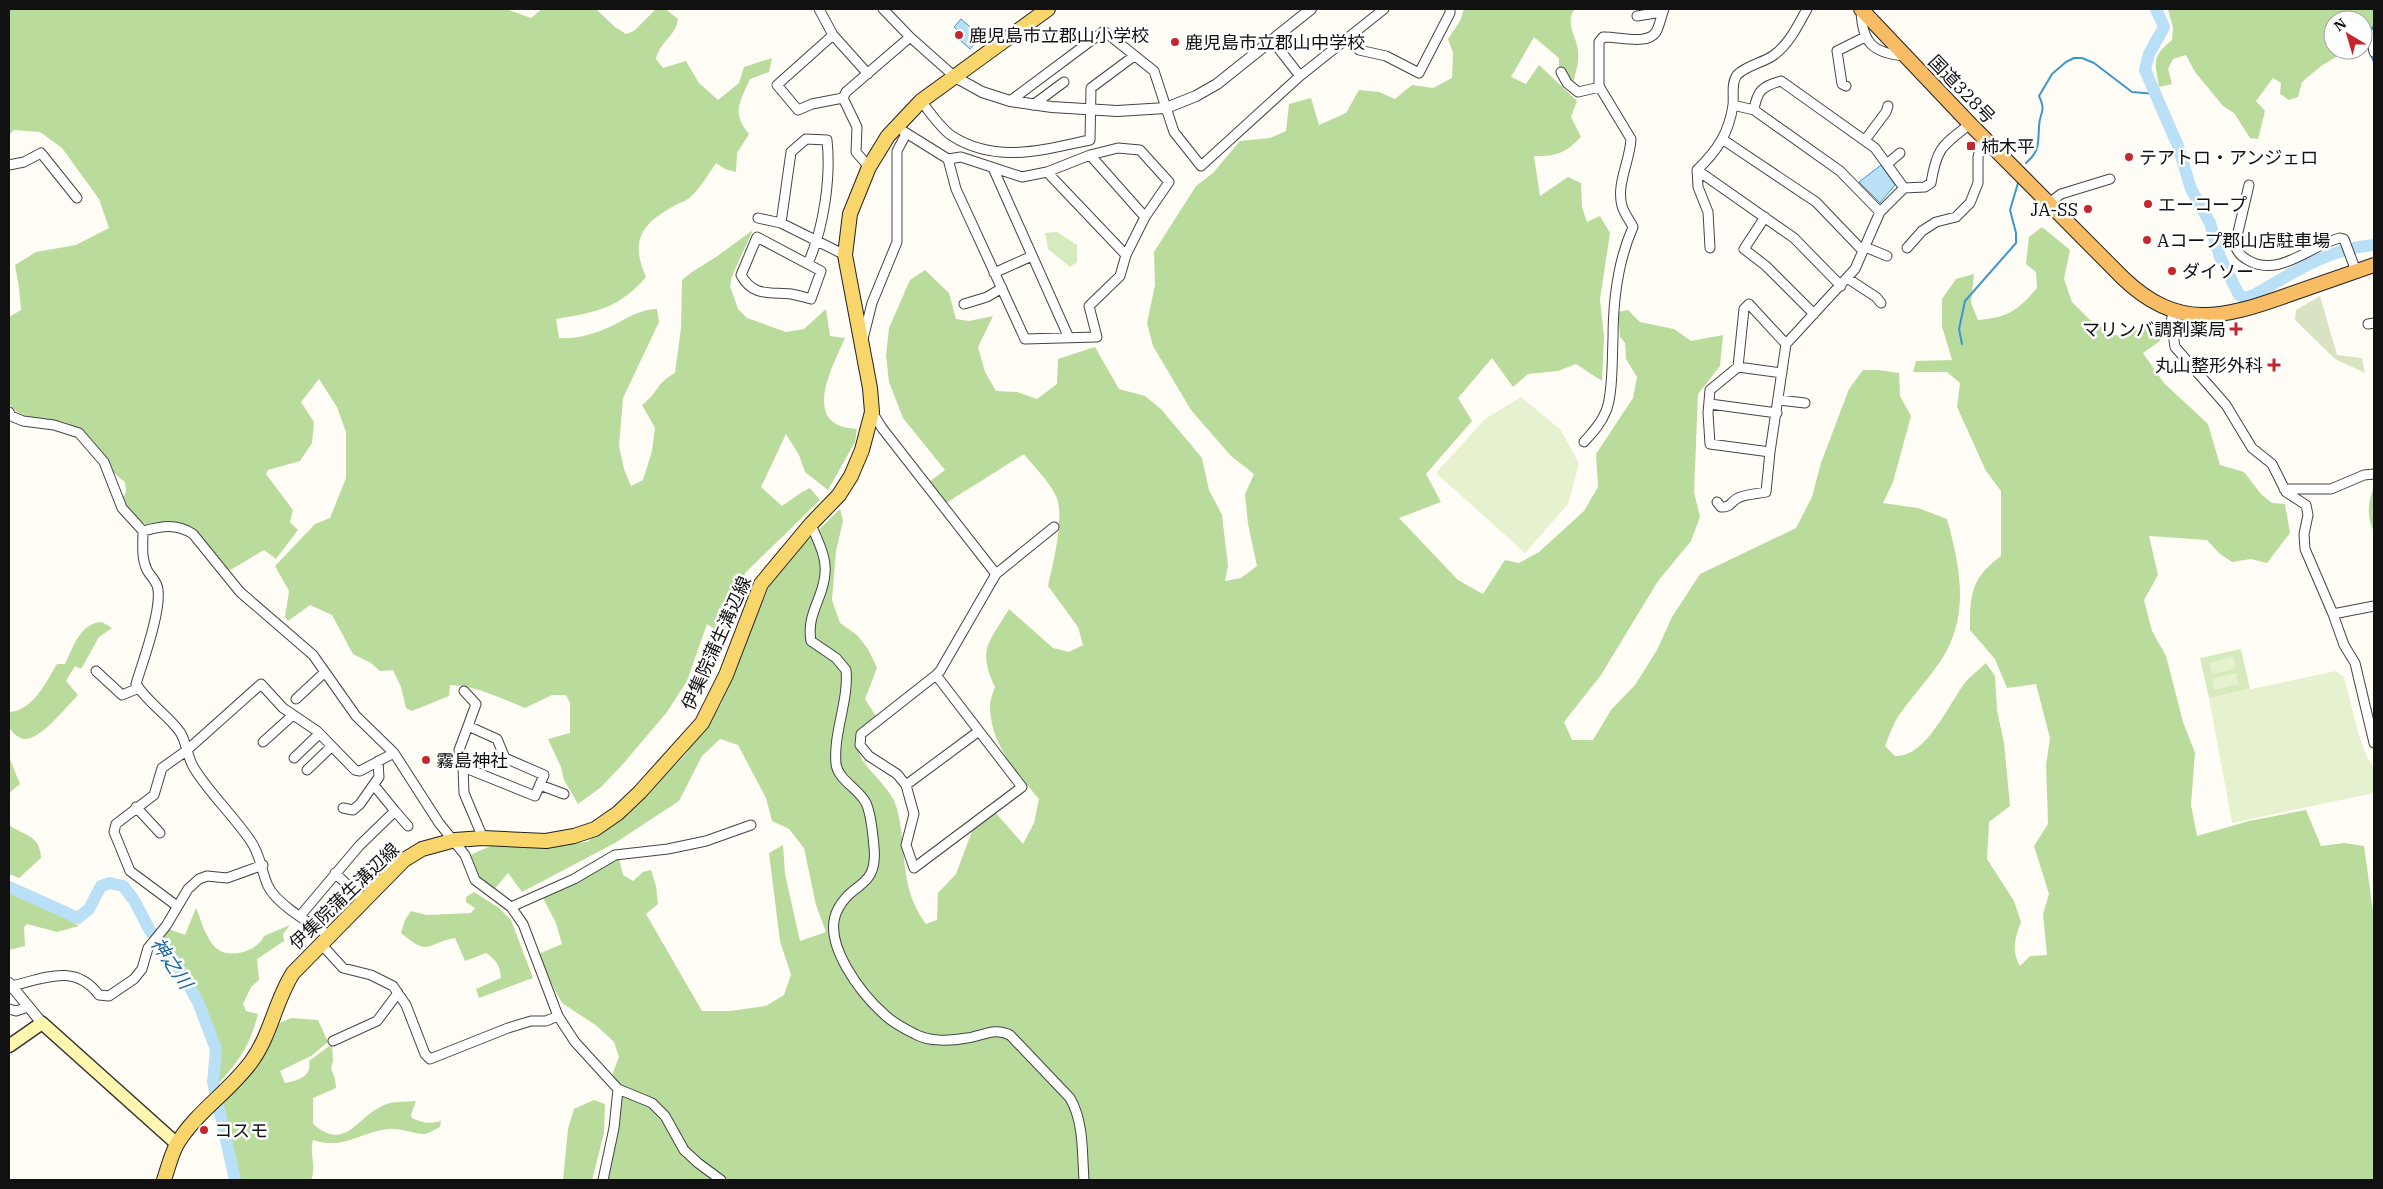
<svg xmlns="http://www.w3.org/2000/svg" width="2383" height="1189" font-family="'IBM Plex Serif','Noto Sans JP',serif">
<rect width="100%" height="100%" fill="#fffdf5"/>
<path fill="#d5ebbd" d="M 1057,232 L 1077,245 L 1077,262 L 1070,267 L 1048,249 L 1045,233 Z
M 2241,649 L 2250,689 L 2209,698 L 2200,658 Z"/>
<path fill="#b9dc9c" d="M 9,9 L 506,9 L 531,18 L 542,9 L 596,9 L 615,27 L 626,34 L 634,31 L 655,10 L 667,10 L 678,19 C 676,36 660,41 656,59 L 663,68 L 686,61 L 699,83 L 718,100 L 739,83 L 744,67 L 772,58 L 769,72 L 750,79 C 740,102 731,113 749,134 L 737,153 L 736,172 L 725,169 L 716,163 C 708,174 699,191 688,199 C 684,202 678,203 674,206 C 641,224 630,241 646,277 C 618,309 597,312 556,319 L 559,338 C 576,339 590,335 605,329 C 622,322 638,309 657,309 L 659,322 L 623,398 L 619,446 L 624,469 L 631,486 L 643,480 L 652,451 L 655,428 L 642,405 C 659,392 656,383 675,373 L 681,328 L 682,280 L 692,272 L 716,257 L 753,230 L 732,276 L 730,286 L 738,309 L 747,318 L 786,332 L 804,329 L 826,309 L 830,336 L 845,338 C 836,359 807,411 838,425 C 843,428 851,428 857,429 L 855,442 L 828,490 L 805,472 L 799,455 L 786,434 L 761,487 L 782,506 L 802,492 L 810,488 L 820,500 L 745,573 L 741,593 L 726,637 L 707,624 L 687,681 L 667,712 L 623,764 L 600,788 L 578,804 L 564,780 L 561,767 L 548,739 L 570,733 L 570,703 L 566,695 L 552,695 L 525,708 C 502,699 475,685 450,685 L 449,696 L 412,711 L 406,708 L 401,687 L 393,670 L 380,671 L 371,663 L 353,654 L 332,615 L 310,605 L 288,621 L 285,617 L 289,591 L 275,566 L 315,524 L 330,518 L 346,478 L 346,432 L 337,407 L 319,379 L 301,402 L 314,422 L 312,443 L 300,461 L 268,470 L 266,474 L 293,510 L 290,522 L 298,530 L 276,559 L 264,550 L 227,572 L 189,538 L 174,528 L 151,528 L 134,516 L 122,499 L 126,492 L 125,482 C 102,467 94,434 69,424 C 49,415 22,425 9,403 L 9,317 L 21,310 L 19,287 L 15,265 L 36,252 L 76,245 L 109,228 L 99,199 L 62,148 L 40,132 L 14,130 L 9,135 Z
M 1464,9 L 1575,9 C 1564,22 1577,37 1578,51 C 1580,65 1573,76 1573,90 L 1559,80 L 1559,58 L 1534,37 L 1511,77 L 1526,84 L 1539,65 L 1577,101 L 1571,117 L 1581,137 C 1564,154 1557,156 1534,156 L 1540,196 L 1568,177 L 1581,183 L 1582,207 L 1587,222 L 1600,216 L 1610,233 L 1600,299 L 1604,337 L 1602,381 L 1576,364 L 1558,371 L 1528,374 L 1513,387 L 1492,358 L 1458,398 L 1472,421 L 1426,474 L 1441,502 L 1399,518 L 1458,580 L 1483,594 L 1505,560 L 1519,563 L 1539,552 L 1584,511 L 1598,487 L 1596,454 L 1633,398 L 1637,377 L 1626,359 L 1625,343 L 1620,337 L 1618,312 L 1628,310 L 1640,322 L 1674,329 L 1691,341 L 1723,335 L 1720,366 L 1698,394 L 1694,492 L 1700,517 L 1691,541 L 1658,581 L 1601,675 L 1564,722 L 1572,740 L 1593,740 L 1611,710 L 1635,685 L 1657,650 L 1672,617 L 1700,574 L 1796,528 L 1812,497 L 1821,463 L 1849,389 L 1863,370 L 1878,370 L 1899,373 L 1900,396 L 1911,416 L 1893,482 L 1883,503 L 1918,508 L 1947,519 C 1961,570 1971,620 1937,666 C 1925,683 1911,698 1899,715 C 1893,724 1889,736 1885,746 L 1895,756 C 1925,758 1948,706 1964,684 C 1970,676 1979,670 1986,663 L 1995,676 L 1997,710 L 2004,743 L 2010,806 L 1989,822 L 1987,859 L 2014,901 L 2021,922 C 2015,938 2011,951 2020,966 L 2030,956 L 2047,955 L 2043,914 L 2049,894 L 2034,846 L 2048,824 L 2046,765 L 2050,738 L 2036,684 L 2007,688 L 1995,659 L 1970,630 C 1970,594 1971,578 2001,556 L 2001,491 L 1986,471 L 1957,407 L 1960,383 L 1947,372 L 1913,372 L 1916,361 L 1952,360 L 1942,326 L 1942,299 L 1956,279 L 1974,274 L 1971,303 L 1978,320 C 2009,317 2017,311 2037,288 L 2036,272 L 2026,264 L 2029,237 L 2042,227 L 2070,250 L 2064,279 L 2072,302 L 2089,319 L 2114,335 L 2130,335 L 2142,325 L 2160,331 L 2160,341 L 2143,353 L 2164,383 L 2208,424 L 2220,465 L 2244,472 L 2261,494 L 2272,503 L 2285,504 L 2290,533 L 2267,563 L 2251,559 L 2232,562 L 2219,553 L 2207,540 L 2149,536 L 2158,575 L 2144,600 L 2152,631 L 2166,656 L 2183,722 L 2195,753 L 2191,805 L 2197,836 L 2249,821 L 2306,810 L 2321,846 L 2344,843 L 2364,846 L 2374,918 L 2374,1180 L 600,1180 L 605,1156 L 621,1110 L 611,1078 L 619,1057 L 614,1042 L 597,1026 L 562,1003 L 536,955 L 562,944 L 556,923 L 542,896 L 618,855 L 623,875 L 633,881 L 643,872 L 651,870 L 656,886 L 658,904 L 646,914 L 702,1011 L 730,1011 L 766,1006 L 784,995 L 791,975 L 780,941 L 769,853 L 783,845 L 785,874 L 800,941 L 826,932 L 816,905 L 804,848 L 789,829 L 772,821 L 766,798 L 738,745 L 720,739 L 702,756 L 679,801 L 615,843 L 522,892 L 508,873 L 492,892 L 473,879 L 468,856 L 493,845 L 528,847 L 587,842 L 630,811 L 654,788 L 686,754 L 721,704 L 770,584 L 796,552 L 840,509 L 843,521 L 836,551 L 832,600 L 840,623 L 857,635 L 868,649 L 877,668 L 865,699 L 876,716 L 855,740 C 858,748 860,759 866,765 C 876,778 893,792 897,809 C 908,851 898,886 926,924 L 937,920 L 938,893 L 956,874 L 977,818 L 995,812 L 1023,844 L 1034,823 L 1039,799 C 1016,772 990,744 990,706 C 990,700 993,693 995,687 C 977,649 989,643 1009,609 L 1053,648 L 1069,652 L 1083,645 L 1078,627 L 1048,586 C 1053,564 1066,513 1055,494 C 1048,480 1034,467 1024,454 L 938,508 L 922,487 L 945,470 L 903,418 L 889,382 L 886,355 L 889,328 L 910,280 L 925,270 L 949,293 L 956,319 L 969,321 L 993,316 L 978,347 L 985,372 L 996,391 L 1017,392 L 1037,399 L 1057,384 L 1058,359 L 1095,347 L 1119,389 L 1145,396 L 1161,409 L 1202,458 L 1209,490 L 1222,515 L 1228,566 L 1225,581 L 1241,578 L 1257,566 L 1248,524 L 1245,494 L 1254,474 L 1231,456 L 1191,410 L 1153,346 L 1147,323 L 1155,285 L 1154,252 L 1196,186 L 1213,173 L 1240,141 L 1270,138 L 1286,131 L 1289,104 L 1311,98 L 1319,125 L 1346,113 L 1359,90 L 1379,92 L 1395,99 L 1412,85 L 1433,88 L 1452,78 L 1453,53 L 1448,39 L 1460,21 Z
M 2168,9 L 2374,9 L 2374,29 L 2370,33 L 2363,33 L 2363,20 L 2333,20 L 2333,50 L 2348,50 L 2321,66 L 2302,82 L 2298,97 L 2289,100 L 2280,94 L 2281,83 L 2273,78 L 2256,101 L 2265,111 L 2258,139 L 2250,138 L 2234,113 L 2223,106 L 2195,72 L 2186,55 L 2173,59 L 2168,69 L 2172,84 L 2159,87 C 2155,62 2151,57 2172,40 L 2173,28 Z
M 2374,488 L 2374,532 C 2367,518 2367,502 2374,488 Z
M 102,622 L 112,628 L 99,637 L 81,669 L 75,666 L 66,681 L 78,695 C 66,707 41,740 24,739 C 18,738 13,733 9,728 L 9,712 C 33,711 46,682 57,664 L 65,664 C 74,646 80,623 102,622 Z
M 9,757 L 20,784 L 9,793 Z
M 9,825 C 24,836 40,834 41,858 L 19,878 L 9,874 Z
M 9,886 C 31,901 56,911 79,926 L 57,932 L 27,924 L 24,927 L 25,946 L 9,950 Z
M 474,892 L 499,908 L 511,920 L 533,978 L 479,998 L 476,989 L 501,978 C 500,965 496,960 486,953 L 465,961 L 455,938 C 424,944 430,957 401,933 L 405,920 L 411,911 L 427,915 L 471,913 L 475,908 L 466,902 L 466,897 Z
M 196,908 C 201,920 206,939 216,948 C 229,960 258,951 264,936 L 290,925 L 283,934 L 284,941 L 257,959 L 259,980 L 251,987 L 243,1004 L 246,1011 L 258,1014 C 250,1045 240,1060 219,1083 C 216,1070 221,1058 218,1045 C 209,1004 187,966 159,935 L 166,928 L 185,935 Z
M 291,1018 L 318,1020 L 328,1042 L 311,1056 L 280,1071 L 285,1083 C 298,1080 312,1077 309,1061 L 332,1044 L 333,1061 L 331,1068 L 335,1079 L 336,1088 L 313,1098 L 313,1124 C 346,1152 355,1118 384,1105 C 394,1101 405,1102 416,1101 L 411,1115 L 412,1118 C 422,1123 431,1124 441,1121 L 440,1127 C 435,1129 427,1135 422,1134 C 410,1133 401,1128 388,1129 C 358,1133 344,1150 313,1140 C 309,1154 317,1166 311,1180 L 236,1180 L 222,1098 L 275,1025 Z
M 594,1100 L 605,1104 L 604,1133 L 592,1180 L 563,1180 L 568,1129 L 574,1109 Z"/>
<path fill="#d9e3c4" d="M 2320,296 L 2337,355 L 2362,358 L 2365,373 L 2335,359 L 2295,320 L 2296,310 Z"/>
<path fill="#e6f2cf" d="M 1521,397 L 1561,430 L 1579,464 L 1568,504 L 1525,553 L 1436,473 L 1485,419 Z
M 2233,657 L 2236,668 L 2212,674 L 2209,663 Z
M 2336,671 L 2344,677 L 2359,736 L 2367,757 L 2374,767 L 2374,793 L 2232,823 L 2209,698 Z
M 2236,673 L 2239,684 L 2214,690 L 2212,679 Z"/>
<path fill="#b9e0f7" stroke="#3f96cf" d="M 961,19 L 981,36 L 970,49 L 960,40 L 963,36 L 954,27 Z
M 1881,165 L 1895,185 L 1880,203 L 1859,182 Z"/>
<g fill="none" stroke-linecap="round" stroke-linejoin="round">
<path stroke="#3f96cf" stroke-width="2" d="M 2374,26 C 2363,36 2368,50 2374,62
M 2026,163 C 2040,151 2038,143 2039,127 C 2039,112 2047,113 2039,96 L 2052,74 L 2066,62 L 2074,58 L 2082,58 L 2094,63 L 2132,92 L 2156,94
M 1962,344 L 1959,329 L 1965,301 L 2016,243 L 2016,233 L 2010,210 L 2018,183"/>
<path stroke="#b9e0f7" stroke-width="12" d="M 2156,9 L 2164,27 L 2149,54 L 2145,70 L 2178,146 L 2191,189 L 2210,223 L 2220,257 L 2239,295 L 2245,298 L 2254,295 C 2292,273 2330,248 2374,245
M 9,887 L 78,918 L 89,909 L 101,886 L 110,883 L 123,886 L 134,900 L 149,929 L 176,963 L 198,1002 L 216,1049 L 213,1082 L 235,1180"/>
<defs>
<path id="minor" d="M 819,9 L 833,35
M 883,9 L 910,37 L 955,77
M 1807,9 C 1798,25 1790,43 1774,55 C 1763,63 1747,65 1737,75 C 1731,83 1734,95 1733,105 C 1729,133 1717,151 1697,170 L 1794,238 L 1841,286
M 1861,10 C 1862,42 1872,53 1904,56
M 1637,16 L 1662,12
M 2374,34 L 2372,39 L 2374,52
M 1348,38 L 1359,50 L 1386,56 L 1419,73 L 1450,13 L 1450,9
M 1272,40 L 1300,76
M 1561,72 L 1567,83 L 1578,92 L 1600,87
M 1846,86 L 1842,84 L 1837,51 L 1865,37
M 843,98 L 812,104 L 798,110 L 777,85 L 833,35 L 868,74
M 921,101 C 930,112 940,128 952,136 C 996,164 1043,150 1090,140 L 1091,88 L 1134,56
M 1010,101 L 1104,31 L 1154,71 L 1174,132 L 1201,166 L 1300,76 L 1384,9
M 1033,105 L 1064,82
M 1733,105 L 1754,110 L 1840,171 L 1880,212
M 1754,110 C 1757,91 1762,86 1781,81 L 1875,148 L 1904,188
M 903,131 L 948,159 L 961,157 L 1022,177 L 1047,172
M 1722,139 L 1816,202 L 1863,251
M 1865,140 L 1886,112 L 1888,106
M 1118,148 L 1140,150 L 1169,182 L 1145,217 L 1126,255 L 1047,172 L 1090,155 Z
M 1090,155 L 1145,217
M 948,159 L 956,189 L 1025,339 L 1097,337 L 1089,306 L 1120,276 L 1126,255
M 1887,164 L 1900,153
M 9,165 L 24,162 L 41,153 L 77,198
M 869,167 L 856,152 L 857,127 L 843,98 L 846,92 L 910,37
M 993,168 L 1069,338
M 1697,170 L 1698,187 L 1708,212 L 1710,248
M 2249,185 L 2235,245 C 2237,252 2241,256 2246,259 C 2278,280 2310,245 2340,238 L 2344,239 L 2356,271
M 2049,203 L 2061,194 L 2110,179
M 1765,217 L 1744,249 L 1766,266 L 1814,314
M 758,218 L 781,223 L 845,255
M 781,223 L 791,152 L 806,139 L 827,140 C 831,177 824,228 808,263
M 757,237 L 821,271 L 811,299 C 804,297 797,295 791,294 C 770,292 753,297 741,275 Z
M 1865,247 L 1887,256
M 1907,248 L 1922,231 L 1936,222 L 1956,217 L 1970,203 L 1978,183 L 1978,157 L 1983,138
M 994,273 L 1032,256
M 1847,278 L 1876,297 L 1881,303
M 964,304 L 987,297 L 1002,288
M 2174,310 L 2171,321 L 2175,347 L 2226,405 L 2252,448 L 2272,464 L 2286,492 L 2306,505 L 2308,515 L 2304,534 L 2305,549 L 2333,614 L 2344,645 L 2355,663 L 2374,743
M 2368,324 L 2374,323
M 863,339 L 872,303 L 897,242 L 897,151 L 906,134
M 1738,367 L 1782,373
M 1779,400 L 1805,403
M 1710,404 L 1777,413
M 9,412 L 11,416 L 23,421 L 54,425 L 79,433 L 104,462 L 122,508 L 143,531 C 143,544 141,558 147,570 C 150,576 158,582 158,590 C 161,612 143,661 136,684 C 148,703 168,715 180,732 C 187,743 187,757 194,768 C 210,794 233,815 250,840 C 261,855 261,871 268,886 C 277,905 313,925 330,936
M 872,412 L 882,428 L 996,574
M 1584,442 C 1592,433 1601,424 1606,411 C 1613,395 1612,358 1613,339 C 1613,301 1617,263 1633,227 C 1630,221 1624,213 1622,206 C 1616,184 1630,161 1631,139 L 1599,86 L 1599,42 L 1603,37 C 1617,36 1647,46 1656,32 C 1660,25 1661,16 1664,9
M 1770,452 L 1710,444 L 1708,413 L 1710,390 L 1738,367 L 1744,309 L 1749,304 L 1786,344
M 2284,489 L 2331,489 L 2364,475 L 2374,474
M 1717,502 L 1721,507 C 1731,508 1731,501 1738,498 C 1746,494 1757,494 1766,492 L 1770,452 L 1786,344 L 1855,269 L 1880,212 L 1904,188 L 1925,187 L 1931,183 C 1937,147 1942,146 1970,124
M 811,524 C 816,538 827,556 825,573 C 824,598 806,613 811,641 L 836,658 L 846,670 C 849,701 833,733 836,764 C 838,780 859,789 866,803 C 871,814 873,835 874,847 C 878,889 852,881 838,909 C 820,942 862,995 886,1016 C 894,1023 905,1029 915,1034 C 929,1042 951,1041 967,1038 C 983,1036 994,1027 1010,1035 L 1070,1098 C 1084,1122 1082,1153 1084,1180
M 143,531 C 162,526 176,523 193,534 L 240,592 L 313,655 L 356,716 L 394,753 L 439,823 L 465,855 L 475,880 L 511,907 L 523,924 L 558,1016 L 575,1042 L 618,1089 L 652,1103 L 665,1116 L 684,1150 L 698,1163 L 721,1180
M 2333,614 L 2374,606
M 96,671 L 122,695 L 139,688
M 936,675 L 1022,787 L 914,868 L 906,845 L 914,814 L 906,785 L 897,774 L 869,756 L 860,745 L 861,734 Z
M 936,675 L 940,671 L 996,574 L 1054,527
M 464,691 L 476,704 L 468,726
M 296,699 L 325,672
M 263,742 L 293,715
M 294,758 L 319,734
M 463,767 L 459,750 L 468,726 L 497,739 L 505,758 L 544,775 L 535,796 L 463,767 L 464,793 L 483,838
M 307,770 L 331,747
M 540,785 L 564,794
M 906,785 L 979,731
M 136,807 L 160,833
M 343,808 L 353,810 L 360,804 L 379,777 L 378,761
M 395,811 L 408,826
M 335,873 L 364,901
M 177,906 L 130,871 L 114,832 L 116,824 L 154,795 L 162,768 L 186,751 L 261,684 L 283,708 L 317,731 L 355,770 L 360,771 L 394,753
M 511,907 L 574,879 L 615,855 L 668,849 L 706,841 L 751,825
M 300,916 L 359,846 L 395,811 L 377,789
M 322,945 L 343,968 L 371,975 L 393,986 L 406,1005 L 425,1054 L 430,1059 L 508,1028 L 531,1021 L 546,1021 L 558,1016
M 12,986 C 45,978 75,963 99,995 L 109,996 L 134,979 L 142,969 L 148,948 L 166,926 L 188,889 L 199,879 L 207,876 L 227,878 L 263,865
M 9,1009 L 16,1011 L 28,1007
M 333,1041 L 377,1021 L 398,993
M 603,1180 L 614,1128 L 618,1089"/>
<path id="tertiary" d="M 955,77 L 982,92 L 1010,101 L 1052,107 L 1117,111 L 1166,108 L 1196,96 L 1217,84 L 1311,9
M 9,983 L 42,1023"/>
<path id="secondary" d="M 9,1046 L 42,1023 L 177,1144"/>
<path id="primary" d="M 164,1180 C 168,1168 171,1155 177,1144 C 196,1112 229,1092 251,1062 C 271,1035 275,1001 293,973 L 404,860 L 422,849 L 455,840 L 483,838 L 546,841 L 574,836 L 595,829 L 618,813 L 640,792 L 702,723 L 726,675 L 761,584 L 811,524 L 839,495 L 851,476 L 862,450 L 872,412 L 870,388 L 845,255 L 850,214 L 869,167 L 888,136 L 921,101 L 1048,9"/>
<path id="trunk" d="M 1861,9 L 1970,124 L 2123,278 C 2178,331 2223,318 2288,295 C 2317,285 2346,275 2374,265"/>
</defs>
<use href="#minor" stroke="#444" stroke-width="11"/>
<use href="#tertiary" stroke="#444" stroke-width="12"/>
<use href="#secondary" stroke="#333" stroke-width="15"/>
<use href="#primary" stroke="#222" stroke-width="16"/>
<use href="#trunk" stroke="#222" stroke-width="16"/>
<use href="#minor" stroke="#fff" stroke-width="9"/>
<use href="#tertiary" stroke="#fff" stroke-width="10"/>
<use href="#secondary" stroke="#fff6b0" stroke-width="12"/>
<use href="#primary" stroke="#f9d66b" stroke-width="14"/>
<use href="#trunk" stroke="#f7bc64" stroke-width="14"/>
</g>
<g fill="#c4262e" stroke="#fff" stroke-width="2">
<circle cx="959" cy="35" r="5"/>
<circle cx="1175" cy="42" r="5"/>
<rect x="1966" y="141" width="10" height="10" rx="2.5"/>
<circle cx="2129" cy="157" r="5"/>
<circle cx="2148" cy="204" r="5"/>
<circle cx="2088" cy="209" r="5"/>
<circle cx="2147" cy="240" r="5"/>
<circle cx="2172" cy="271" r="5"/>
<path d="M2233.5 321.5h5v5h5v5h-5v5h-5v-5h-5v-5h5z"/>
<path d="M2271.5 357.5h5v5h5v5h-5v5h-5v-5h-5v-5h5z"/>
<circle cx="426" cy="760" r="5"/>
<circle cx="204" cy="1130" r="5"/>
</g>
<g text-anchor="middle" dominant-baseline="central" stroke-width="5" stroke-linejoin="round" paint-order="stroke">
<g font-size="18" fill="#111" stroke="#fff" text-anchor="start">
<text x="969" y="35">鹿児島市立郡山小学校</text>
<text x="1185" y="42">鹿児島市立郡山中学校</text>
<text x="1981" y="146">柿木平</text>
<text x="2139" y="157">テアトロ・アンジェロ</text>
<text x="2158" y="204">エーコープ</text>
<text x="2078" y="209" text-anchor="end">JA-SS</text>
<text x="2157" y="240">Aコープ郡山店駐車場</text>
<text x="2182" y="271">ダイソー</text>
<text x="2226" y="329" text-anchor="end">マリンバ調剤薬局</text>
<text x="2263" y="365" text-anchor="end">丸山整形外科</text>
<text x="436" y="760">霧島神社</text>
<text x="214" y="1130">コスモ</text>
</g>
<g font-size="18" fill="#111" stroke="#fff">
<text transform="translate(1962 89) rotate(46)">国道328号</text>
<text transform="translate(716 643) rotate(-66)">伊集院蒲生溝辺線</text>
<text transform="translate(344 896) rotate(-44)">伊集院蒲生溝辺線</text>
</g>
<g font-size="19" font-style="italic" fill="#1768a6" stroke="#fff">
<text transform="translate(172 963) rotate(56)">神之川</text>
</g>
</g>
<rect width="2383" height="1189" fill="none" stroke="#111111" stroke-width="20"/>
<g transform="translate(2348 35) rotate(322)"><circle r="24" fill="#ffffff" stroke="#a0a0a0"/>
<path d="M0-4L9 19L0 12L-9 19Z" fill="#c4262e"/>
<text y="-8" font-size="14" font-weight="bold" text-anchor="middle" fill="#111111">N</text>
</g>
</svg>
